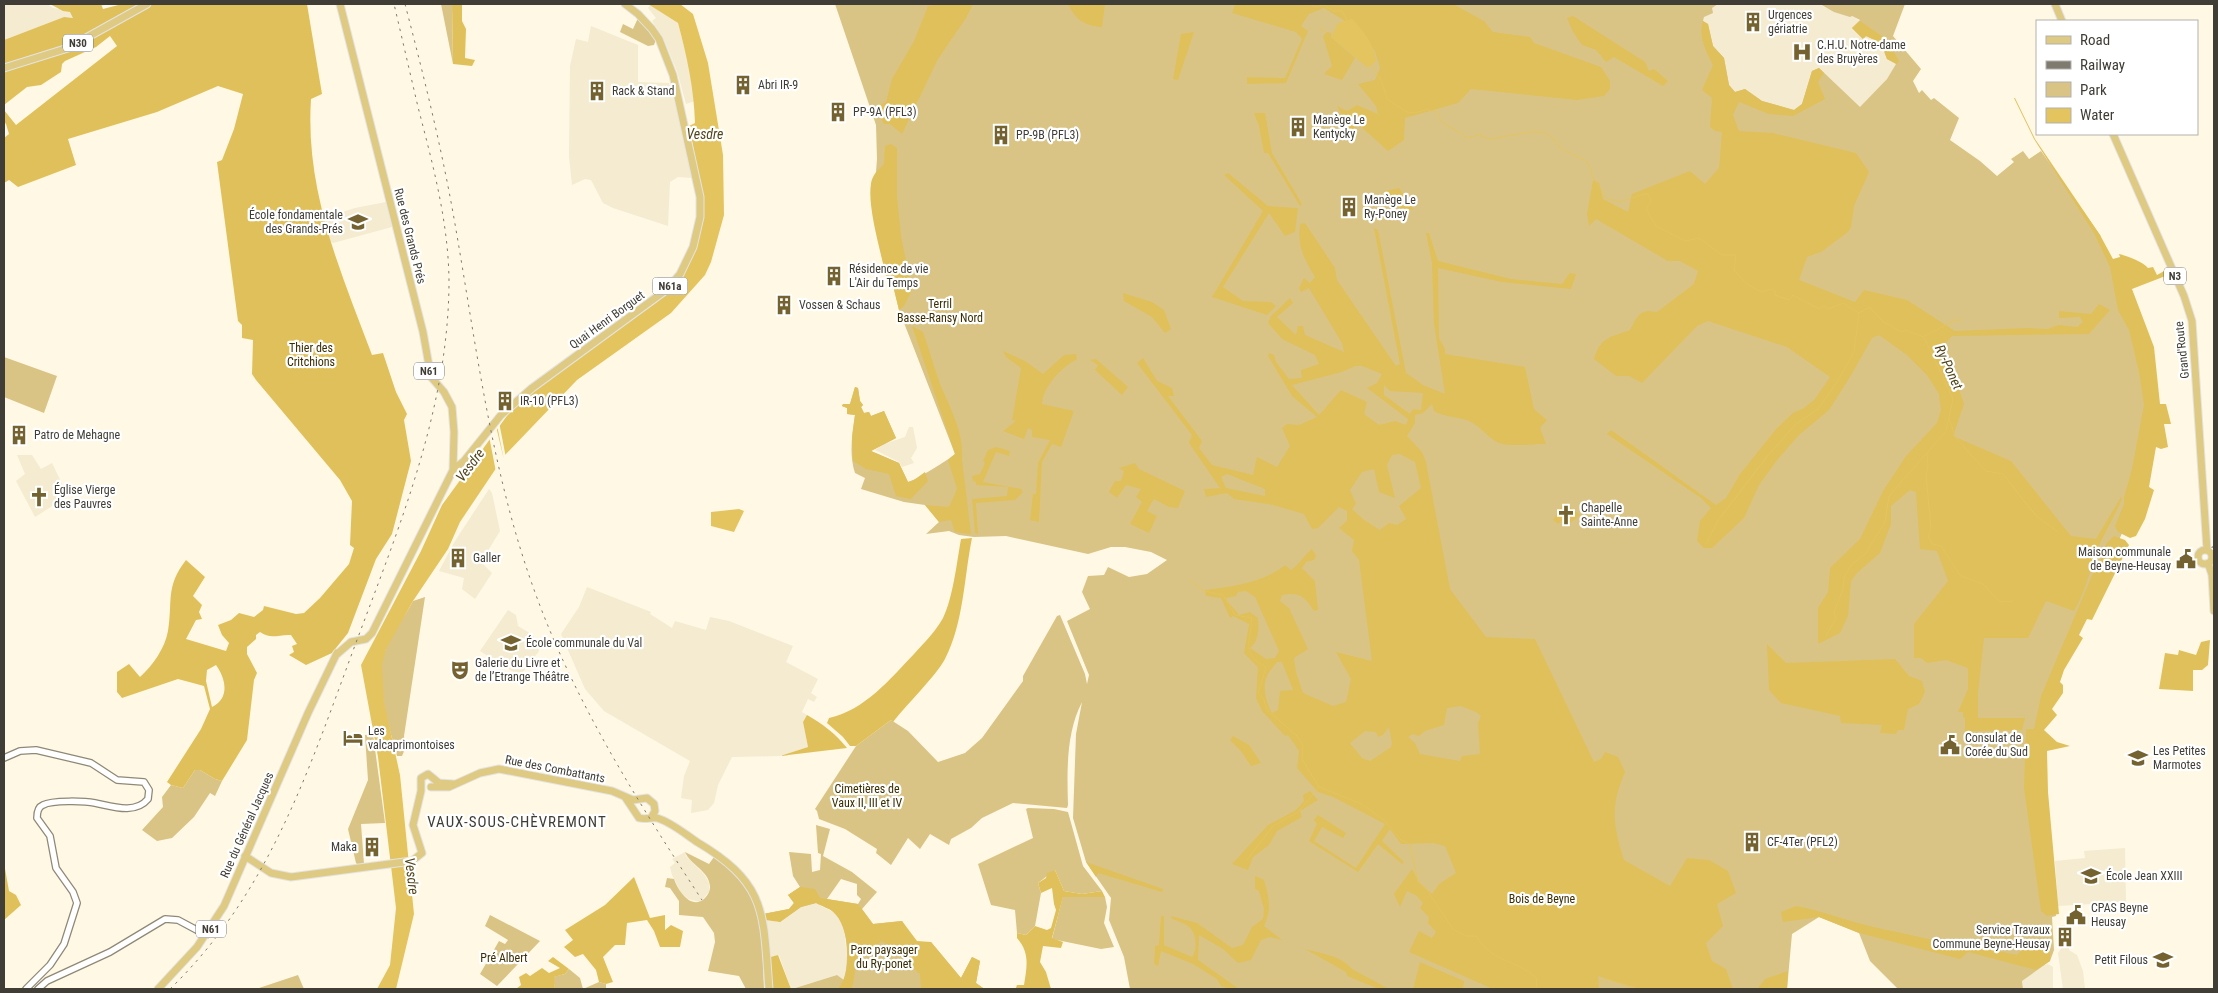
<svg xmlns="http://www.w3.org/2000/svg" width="2218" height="993" font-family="'Roboto Condensed',sans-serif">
<rect width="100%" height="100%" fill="#fff8e4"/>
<path fill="#f4ebd0" d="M 4,4 L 47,4 L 53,8 L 75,11 L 93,4 L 107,4 L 74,18 L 64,17 L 4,40 Z
M 1705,4 L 1820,4 L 1824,7 L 1852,16 L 1860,21 L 1852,28 L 1863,39 L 1866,36 L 1881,43 L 1887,58 L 1897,64 L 1887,79 L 1860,108 L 1812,71 L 1802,104 L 1795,110 L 1778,107 L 1762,101 L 1745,89 L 1735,92 L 1729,85 L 1724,58 L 1713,46 L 1708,24 L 1703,21 Z
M 650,5 L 678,23 L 689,65 L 695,101 L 686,104 L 677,71 L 663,37 L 652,21 L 656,18 L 648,8 Z
M 591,26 L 638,45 L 638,82 L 669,83 L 682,127 L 692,178 L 678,177 L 670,182 L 668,226 L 613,208 L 603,203 L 591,180 L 585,179 L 572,185 L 569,156 L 570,66 L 576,39 L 588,42 Z
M 386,202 L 392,227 L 333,243 L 330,241 L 324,218 L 355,208 Z
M 909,427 L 913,427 L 917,448 L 911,458 L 914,463 L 902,467 L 899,462 L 875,450 L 884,444 L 905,437 Z
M 17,455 L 32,455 L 41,469 L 52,463 L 68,496 L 35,517 L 16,481 L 25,474 Z
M 489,489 L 492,493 L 500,531 L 481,562 L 492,573 L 475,599 L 462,589 L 464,578 L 439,571 L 455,541 Z
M 587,587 L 651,612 L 650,614 L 672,628 L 675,621 L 706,630 L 710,617 L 729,621 L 793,646 L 786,662 L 818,679 L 811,693 L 817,697 L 814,702 L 808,699 L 802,712 L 807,715 L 803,722 L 808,747 L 780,756 L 732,757 L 718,785 L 714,803 L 708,810 L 691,813 L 692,800 L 681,798 L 684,776 L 690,761 L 604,711 L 585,689 L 561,634 L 579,607 Z
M 508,610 L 516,615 L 518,626 L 533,635 L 539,651 L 520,676 L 480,651 Z
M 2125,848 L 2126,902 L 2058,906 L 2055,861 L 2085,858 L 2084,851 Z
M 685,852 L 686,856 L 704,874 L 709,883 L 709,892 L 700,902 L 688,899 L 681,893 L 672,875 L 670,867 L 675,863 L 672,859 Z
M 816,903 L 835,913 L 844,927 L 848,968 L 844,980 L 837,975 L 791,989 L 779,955 L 767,958 L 765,920 L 780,922 L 801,907 Z
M 2065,925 L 2069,950 L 2077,955 L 2083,971 L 2085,989 L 2063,989 L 2058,953 L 2061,949 L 2060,926 Z
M 2048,964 L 2053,967 L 2053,989 L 2023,989 L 2022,981 L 2043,965 Z"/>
<path fill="#d9c485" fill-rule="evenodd" d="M 441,4 L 452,4 L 453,64 Z
M 835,4 L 1718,4 L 1712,8 L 1713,13 L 1704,17 L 1703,21 L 1708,24 L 1713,46 L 1724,58 L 1729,85 L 1735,92 L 1745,89 L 1762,101 L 1794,110 L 1802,104 L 1812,71 L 1819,68 L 1860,107 L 1887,79 L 1896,64 L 1887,59 L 1881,43 L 1866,36 L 1863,39 L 1852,28 L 1860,20 L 1852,16 L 1850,17 L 1834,12 L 1820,4 L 1905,4 L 1893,36 L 1921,69 L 1913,81 L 1919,93 L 1922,90 L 1931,100 L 1934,98 L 1959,118 L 1950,140 L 1980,161 L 1997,176 L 2014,162 L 2011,159 L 2023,151 L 2029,159 L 2041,151 L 2100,235 L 2151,389 L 2125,527 L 2054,679 L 2041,731 L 2056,916 L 2052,917 L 2054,950 L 2050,961 L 2022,981 L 2023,989 L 1898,989 L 1870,961 L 1859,933 L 1819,917 L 1792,934 L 1787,989 L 1130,989 L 1124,957 L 1109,920 L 1111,898 L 1086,862 L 1073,818 L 1076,734 L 1082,702 C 1066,733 1067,771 1068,805 L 1067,808 L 1013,803 L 982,818 L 971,828 L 951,839 L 949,845 L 930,834 L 920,849 L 908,838 L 891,865 L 876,853 L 877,849 L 845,829 L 819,819 L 817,811 L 815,809 L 856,746 L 891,720 L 908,731 L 938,762 L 965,753 L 982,738 L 1023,681 L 1023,676 L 1057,616 L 1060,615 L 1085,674 L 1087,684 L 1089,675 L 1067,621 L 1090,609 L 1082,592 L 1088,576 L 1104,575 L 1108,567 L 1129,577 L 1147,574 L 1167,560 L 1151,552 L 1125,547 L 1111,547 L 1088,554 L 1006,536 L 974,537 L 959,535 L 949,531 L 926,534 L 939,522 L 925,505 L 904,502 L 861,489 L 865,478 L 855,473 C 849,455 852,434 855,415 L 847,414 L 847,408 L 842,406 L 843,404 L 850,404 L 855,387 L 858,388 L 860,401 L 863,405 L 861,407 L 864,413 L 869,412 L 871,416 L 884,411 L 896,438 L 871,451 L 899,463 L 908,482 C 916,480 948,460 955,454 L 899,310 L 891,277 L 886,276 L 873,215 L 871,184 L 876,172 L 877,159 L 876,125 Z
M 638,18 L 656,39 L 654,45 L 648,46 L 620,32 L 623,24 L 633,29 Z
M 4,357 L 57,376 L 44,413 L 4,397 Z
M 425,597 L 404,736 L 405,749 L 402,756 L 397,756 C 389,725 373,679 386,648 C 393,632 405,616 413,601 Z
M 373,734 L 385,823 L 361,824 L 364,864 L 358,865 L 356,863 L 348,829 L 368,780 L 365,735 Z
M 195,770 L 200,770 L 215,779 L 222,781 L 215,796 L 210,793 L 194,817 L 172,838 L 157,841 L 142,830 L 163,807 L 162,797 L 171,785 L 183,788 Z
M 1028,808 L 1054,809 L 1068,812 L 1083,866 L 1102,891 L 1082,894 L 1064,891 L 1055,870 L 1038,883 L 1041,893 L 1035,926 L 1026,935 L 1017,933 L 1015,910 L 991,905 L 978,864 L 1033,838 L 1026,809 Z
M 816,825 L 830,829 L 823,856 L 852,872 L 877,892 L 862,909 L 873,924 L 902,921 L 917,945 L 931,942 L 961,978 L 972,957 L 980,961 L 976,983 L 983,988 L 1016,989 L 1017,985 L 1050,987 L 1051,989 L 792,989 L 837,975 L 844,980 C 849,963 849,924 834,912 C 829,908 821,906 816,903 L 801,907 L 780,922 L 763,914 L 789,909 L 794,903 L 788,895 L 800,887 L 793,876 L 789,852 L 811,854 L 812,872 L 820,870 L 821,854 L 818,853 ZM 841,879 L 857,884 L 857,895 L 861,899 L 858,904 L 827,899 Z
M 685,852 L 709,864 L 714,857 C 721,863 729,868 735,874 C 766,902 762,951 764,989 L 746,989 L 739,976 L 708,971 L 715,942 L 714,933 L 703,917 L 679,915 L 679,901 L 670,888 L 665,887 L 667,878 L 674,879 C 678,891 692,911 705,898 C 708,895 710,891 710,887 C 709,870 690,865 685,852 Z
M 1063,896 L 1105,897 L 1107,907 L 1104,923 L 1114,947 L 1101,949 L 1052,939 Z
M 490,915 L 540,941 L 497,986 L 480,974 L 499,941 L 505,944 L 508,940 L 485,926 Z
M 569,969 L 580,978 L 583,989 L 599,982 L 606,984 L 606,989 L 555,989 L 553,977 L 565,974 Z
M 298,975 L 304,989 L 256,989 Z"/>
<path fill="#e0c05b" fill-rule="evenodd" d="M 50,4 L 101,4 L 103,9 L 122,4 L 307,4 L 322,94 L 311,99 C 305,191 340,270 372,355 L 383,353 L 396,392 L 407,414 L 404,420 L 411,461 L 392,534 L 376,559 L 348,633 L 332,653 L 306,665 L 289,655 L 294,652 L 292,646 L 297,644 L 291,635 C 279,634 271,640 260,632 L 256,635 L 256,639 L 247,647 L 247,654 L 257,673 L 254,680 L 247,740 L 222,781 L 215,779 L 200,770 L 195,770 L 183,788 L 171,785 L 167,782 L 201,729 L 210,709 L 204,686 L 178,679 L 122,698 L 117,692 L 117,672 L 129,664 L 140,677 C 153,665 165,648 168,631 C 173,601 165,587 186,560 L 205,577 L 193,596 L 202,605 L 199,612 L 202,619 L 196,620 L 186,639 L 226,651 L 229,643 L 222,635 L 218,625 L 231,620 L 239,613 L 254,617 L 263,610 L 264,606 L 296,614 L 304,613 L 320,598 L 349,564 L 354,548 L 350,545 L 352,501 L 340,480 L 256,380 L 252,374 L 253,340 L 242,338 L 242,325 L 238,321 L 217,162 L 222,160 L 234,129 L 243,94 L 218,86 L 157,112 L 68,139 L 76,165 L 18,187 L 9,180 L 4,183 L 4,138 L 9,134 L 6,124 L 4,122 L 4,110 L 16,125 L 117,46 L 110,36 L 96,47 L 65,61 L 62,64 L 61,72 L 41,85 L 27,87 L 4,105 L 4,40 L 64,17 L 73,18 L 70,12 L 63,11 ZM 216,665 C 226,679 230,698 212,707 L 206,681 L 207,670 Z
M 452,4 L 462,4 L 462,21 L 466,29 L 465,58 L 475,60 L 472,66 L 453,64 Z
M 940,4 L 973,4 L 966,18 L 938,59 L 902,134 L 890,124 L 884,124 L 875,108 L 886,102 L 892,79 L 914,41 L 928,6 Z
M 1068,4 L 1105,4 L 1102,27 C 1084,26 1075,19 1068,4 Z
M 1235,4 L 1453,4 L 1484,21 L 1493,32 L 1530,37 L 1534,43 L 1601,67 L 1610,81 L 1610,89 L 1604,96 L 1577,100 L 1471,89 L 1458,103 L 1405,118 L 1404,140 L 1388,151 L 1358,124 L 1352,136 L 1337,106 L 1347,111 L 1357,105 L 1378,114 L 1376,106 L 1358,84 L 1375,80 L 1380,68 L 1375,51 L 1352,19 L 1345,21 L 1324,8 L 1309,14 L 1301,26 L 1308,31 L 1286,83 L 1247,84 L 1247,77 L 1285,78 L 1302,39 L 1296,32 L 1232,13 Z
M 1573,16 L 1645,62 L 1649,71 L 1654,69 L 1668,81 L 1663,86 L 1614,57 L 1606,62 L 1596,50 L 1582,45 L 1573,32 L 1567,18 Z
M 1703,21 L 1708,24 L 1713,46 L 1724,58 L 1729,85 L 1735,92 L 1745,89 L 1762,101 L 1794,110 L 1802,104 L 1812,71 L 1819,68 L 1824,73 L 1818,82 L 1825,99 L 1793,116 L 1769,114 L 1739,102 L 1733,115 L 1739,131 L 1773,133 L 1856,153 L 1869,172 L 1854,206 L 1851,227 L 1848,232 L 1821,252 L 1807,257 L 1799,280 L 1855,302 L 1864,290 L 1907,300 L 1955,331 L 2027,328 L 2048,329 L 2058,325 L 2077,327 L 2083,322 L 2080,317 L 2059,318 L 2059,311 L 2091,314 L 2099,304 L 2110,310 L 2089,334 L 1952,336 L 1944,345 L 1964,404 L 1953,436 L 2011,461 L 2071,536 L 2096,539 L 2121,497 L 2122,499 C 2116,513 2108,527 2101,541 C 2091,565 2087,589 2074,611 L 2046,601 L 2028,638 L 1984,638 L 1978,693 L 1978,718 L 2025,718 L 2022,730 L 1973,731 L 1965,735 L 1965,718 L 1963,717 L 1963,712 L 1958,712 L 1968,689 L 1968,668 L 1946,660 L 1927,663 L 1921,658 L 1914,658 L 1914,624 L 1948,581 L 1937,551 L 1920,549 L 1916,492 L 1910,490 L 1891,506 L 1891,524 L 1880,553 L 1857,573 L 1851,581 L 1848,616 L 1840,633 L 1818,644 L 1818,608 L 1828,592 L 1830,568 L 1860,539 L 1883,491 L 1906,456 L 1937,423 L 1941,410 L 1939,394 L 1927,375 L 1907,355 L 1879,335 L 1872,338 L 1850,377 L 1829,410 L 1799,435 L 1778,459 L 1759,485 L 1744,518 L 1712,548 L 1704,548 L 1697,541 L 1700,521 L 1711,508 L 1701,498 L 1607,434 L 1611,430 L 1716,505 L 1726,498 L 1740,474 L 1777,428 L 1793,413 L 1804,408 L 1815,399 L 1830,377 L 1787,347 L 1708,321 L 1697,326 L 1642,383 L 1629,376 L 1616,376 L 1594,359 C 1600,337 1611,337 1630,330 C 1638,315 1639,309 1657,312 L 1694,284 L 1698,271 L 1680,261 L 1668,261 L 1596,219 L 1589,226 L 1587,214 L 1593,180 L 1599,183 L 1603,199 L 1628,212 L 1632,194 L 1690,171 L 1705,184 L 1719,168 L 1722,132 L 1715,131 L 1710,127 L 1712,98 L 1702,90 L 1713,65 C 1706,51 1698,37 1703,21 Z
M 1860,21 L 1886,39 L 1899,61 L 1897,64 L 1887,59 L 1881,43 L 1866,36 L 1863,39 L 1852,28 Z
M 1194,32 L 1178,80 L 1173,79 L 1181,34 Z
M 1327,32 L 1331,33 L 1331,37 L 1355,58 L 1342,80 L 1324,74 L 1332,66 L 1323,36 Z
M 2014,98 L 2015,98 L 2035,139 L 2100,235 L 2113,259 L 2120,257 L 2119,254 C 2128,256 2143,262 2148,268 L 2153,267 L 2157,275 L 2166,270 L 2168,275 L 2132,289 L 2154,347 L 2160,404 L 2166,404 L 2171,424 L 2164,424 L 2168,447 L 2161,449 L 2156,447 L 2149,487 L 2154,490 L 2145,519 L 2136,536 L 2130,538 L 2118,532 L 2115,526 L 2124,504 L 2124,497 L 2132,469 L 2144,405 L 2139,372 L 2129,330 L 2118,310 L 2110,267 L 2094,233 L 2034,139 Z
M 1254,113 L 1265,113 L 1272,153 L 1302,204 L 1300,206 L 1268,153 L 1264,153 L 1259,126 Z
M 891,144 L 897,148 L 897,197 L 901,236 L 912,290 L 904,306 L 899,310 L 891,277 L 886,276 C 881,253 867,206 871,184 C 872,175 878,170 884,164 L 885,146 Z
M 1228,173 L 1268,206 L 1298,208 L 1295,232 L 1285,236 L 1269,213 L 1223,287 L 1243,301 L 1271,302 L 1276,306 L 1267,315 L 1212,297 L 1263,211 L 1224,175 Z
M 1399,188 L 1414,210 L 1376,204 L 1386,191 Z
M 1305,223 L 1335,268 L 1337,280 L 1396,366 L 1400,364 L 1374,228 L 1378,230 L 1406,373 L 1423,385 L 1445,394 L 1434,324 L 1432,263 L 1426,233 L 1429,233 L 1438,261 L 1511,279 L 1562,284 L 1570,273 L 1576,274 L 1571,289 L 1502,282 L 1438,268 L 1439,338 L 1445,349 L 1445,354 L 1525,367 L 1534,409 L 1547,420 L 1540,428 L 1546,444 C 1534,444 1509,447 1499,443 C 1488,438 1481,427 1471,422 C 1459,416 1445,418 1434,411 L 1432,404 L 1423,413 L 1415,415 L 1415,423 L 1407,436 L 1422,452 L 1426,462 L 1450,589 L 1486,637 L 1535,639 L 1594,762 L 1601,759 L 1605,752 L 1618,757 L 1625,772 C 1610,807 1613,825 1624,860 L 1670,886 L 1687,858 L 1709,860 L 1728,871 L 1736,893 L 1717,904 L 1723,926 L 1706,943 L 1712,961 L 1726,969 L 1733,989 L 1640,989 L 1598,976 L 1599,989 L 1493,989 L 1409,952 L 1419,931 L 1432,938 L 1436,932 L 1428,923 L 1429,917 L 1420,908 L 1423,903 L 1417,896 L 1407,891 L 1400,907 L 1394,894 L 1412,869 L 1419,882 L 1432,894 L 1439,884 L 1456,873 L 1445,846 L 1433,843 L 1401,844 L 1390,829 L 1382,841 L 1404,862 L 1402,864 L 1378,844 L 1358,872 L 1309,841 L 1317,824 L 1314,820 L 1318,815 L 1346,833 L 1343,838 L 1322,827 L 1314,841 L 1356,868 L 1385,824 L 1333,797 L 1318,792 L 1297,768 L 1299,751 L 1288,735 L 1285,736 L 1262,711 L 1256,698 L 1258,667 L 1244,653 L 1249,624 L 1233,616 L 1230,618 L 1221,598 L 1206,596 L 1205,590 C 1232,587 1263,583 1285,565 L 1291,570 C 1300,564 1304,555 1312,549 L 1316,556 L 1314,560 L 1306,562 L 1302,568 L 1315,581 L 1318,610 L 1314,611 C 1304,596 1300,592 1282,595 L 1280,601 L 1289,608 L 1308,649 L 1294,658 L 1296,672 L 1303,693 L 1333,706 L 1346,702 L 1351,679 L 1336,652 L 1372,661 L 1359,560 L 1352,551 L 1354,540 L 1339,528 L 1347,521 L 1347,511 L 1339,507 L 1318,528 L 1312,529 L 1304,514 L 1273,505 L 1234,499 L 1227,493 L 1206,497 L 1204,489 L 1220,488 L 1189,443 L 1192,435 L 1137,363 L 1143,358 L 1157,381 L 1172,388 L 1174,396 L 1168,396 L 1202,441 L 1199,448 L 1212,465 L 1253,475 L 1257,457 L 1277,467 L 1290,446 L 1282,428 L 1287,424 L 1299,425 L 1317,417 L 1292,396 L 1268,356 L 1269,353 L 1274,355 L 1276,362 L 1289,379 L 1302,378 L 1301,370 L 1319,364 L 1315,355 L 1282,339 L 1268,323 L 1271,316 L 1290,298 L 1293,303 L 1277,317 L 1296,335 L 1298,326 L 1303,326 L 1305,335 L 1344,352 L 1342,343 L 1309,288 L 1301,292 L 1299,288 L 1304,278 L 1310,283 L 1315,277 C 1304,259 1297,246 1300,224 ZM 1355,366 L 1362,366 L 1382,374 L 1377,383 L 1367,388 L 1408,419 L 1406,425 L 1395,421 L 1379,425 L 1364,414 L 1367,402 L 1341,390 L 1319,415 L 1292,385 L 1342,372 ZM 1384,385 L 1390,391 L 1423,393 L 1421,410 L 1413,409 L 1410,414 L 1384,395 ZM 1400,454 L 1415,462 L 1421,488 L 1399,506 L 1406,519 L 1397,525 L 1389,523 L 1380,530 L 1364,520 L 1352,509 L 1356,504 L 1350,490 L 1362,472 L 1374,469 L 1379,492 L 1395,498 L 1387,465 L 1392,455 ZM 1227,474 L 1265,489 L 1265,496 L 1226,488 L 1221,477 ZM 1246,591 L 1255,597 L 1279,651 L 1275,658 L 1266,659 L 1250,648 C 1259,640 1259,630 1258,618 L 1250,612 L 1239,615 C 1235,609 1228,604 1226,598 L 1236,596 L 1238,592 ZM 1277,662 L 1282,662 L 1293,690 L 1280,691 L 1278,710 L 1272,713 C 1266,703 1262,687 1267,676 C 1269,671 1274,667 1277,662 ZM 1461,706 L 1476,712 L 1481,716 L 1478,723 L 1480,754 L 1462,756 L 1460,761 L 1420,754 L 1415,743 L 1408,737 L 1413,734 L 1419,736 L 1425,731 L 1444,725 L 1447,708 ZM 1389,727 L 1392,743 L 1391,747 L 1370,761 L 1362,758 L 1350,743 L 1365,731 L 1376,732 L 1378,737 L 1383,735 Z
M 1123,293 L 1152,302 L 1164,310 L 1171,329 L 1165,333 L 1152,317 L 1124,301 Z
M 912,326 L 923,332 C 929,349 934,367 940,384 C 950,408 964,432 962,459 L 971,534 L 955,532 L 951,520 L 939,522 L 925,505 L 949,507 L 957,489 L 948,460 L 955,454 Z
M 1003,351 L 1025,361 L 1043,374 L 1064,355 L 1076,354 L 1077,359 C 1062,367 1043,386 1042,404 L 1074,411 L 1061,447 L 1052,444 L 1042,462 L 1039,522 L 1030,520 L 1033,494 L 1036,494 L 1038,463 L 1050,440 L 1032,437 L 1032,430 L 1028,428 L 1024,439 L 1003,431 L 1016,421 L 1012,420 L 1021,368 L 1006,357 Z
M 1096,359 L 1128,387 L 1122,395 L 1095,370 L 1098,365 L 1090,360 Z
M 855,387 L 858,388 L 860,401 L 863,405 L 861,407 L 864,413 L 869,412 L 871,416 L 884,411 L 896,438 L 871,451 L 899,463 L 908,482 L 914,480 L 925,472 L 928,481 L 911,499 L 896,496 L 889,474 L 866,469 L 853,461 L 852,438 L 855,415 L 847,414 L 847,408 L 842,406 L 843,404 L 850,404 Z
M 996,447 L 1010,451 L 1009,456 L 996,452 L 983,482 L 1021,489 L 1023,492 L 1015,500 L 976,503 L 978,534 L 975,533 L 972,499 L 1007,496 L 1008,487 L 976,485 L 976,482 L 973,481 L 972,476 L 980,474 L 985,463 L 983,461 L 988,450 Z
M 1135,463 L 1139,469 L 1185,491 L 1178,508 L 1169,507 L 1154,499 L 1147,511 L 1157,516 L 1149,533 L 1130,524 L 1142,502 L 1136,497 L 1141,489 L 1126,485 L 1117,498 L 1109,492 L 1115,481 L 1121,481 L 1124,471 L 1119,468 Z
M 1564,502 L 1580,515 L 1570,523 L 1563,520 L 1558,524 L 1553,520 Z
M 2114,536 L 2125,540 L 2129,545 L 2092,620 L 2087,619 L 2079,635 L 2083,638 L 2064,670 L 2060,682 L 2063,685 L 2063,693 L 2052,709 L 2057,715 L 2044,730 L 2057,742 L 2070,746 L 2047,751 L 2048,792 L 2059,914 L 2047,916 L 2041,911 L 2024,788 L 2026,729 L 2034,729 L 2041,696 L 2096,566 L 2099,566 L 2106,544 Z
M 972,538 C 964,577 964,622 945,659 C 935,677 907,704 893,722 L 891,720 L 856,746 L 850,746 L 843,737 L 827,723 L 829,718 C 865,710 890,679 914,654 C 924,643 936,631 943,618 C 953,598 957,561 961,539 Z
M 2210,640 L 2208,665 L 2202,670 L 2193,670 L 2193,691 L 2159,689 L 2165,653 L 2178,655 L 2179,650 L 2196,655 L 2201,642 Z
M 1767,644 L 1786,663 L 1895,659 L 1909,676 L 1922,681 L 1925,692 L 1919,704 L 1908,709 L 1904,730 L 1898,730 L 1896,734 L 1880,733 L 1882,725 L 1841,723 L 1840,716 L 1781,703 L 1769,690 Z
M 807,715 C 823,724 836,734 847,748 L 780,756 L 808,747 L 803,722 Z
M 1233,736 L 1249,745 L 1261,763 L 1251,766 L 1241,751 L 1230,740 Z
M 1310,791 L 1318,800 L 1300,811 L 1302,817 L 1277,831 L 1269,845 L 1253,857 L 1248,870 L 1232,864 L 1268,825 L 1296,810 L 1304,801 L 1303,795 Z
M 1086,862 L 1163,889 L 1162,892 L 1098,873 L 1096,877 Z
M 4,863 L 9,891 L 16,895 L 21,905 L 4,920 Z
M 1055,870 L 1064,891 L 1082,894 L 1102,891 L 1105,897 L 1063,897 L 1052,938 L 1063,942 L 1061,948 L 1043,946 L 1040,962 L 1046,972 L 1051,989 L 921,989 L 920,974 L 882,941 L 866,955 L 858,952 C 855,962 855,984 851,989 L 838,989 C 852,973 850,931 836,915 C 832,909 822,906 816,903 L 801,907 L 780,922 L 765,920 L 763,914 L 789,909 L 794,903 L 788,895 L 800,887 L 815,889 L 820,898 L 858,904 L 873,924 L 902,921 L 917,941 L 931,942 L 961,978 L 972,957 L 980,961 L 976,983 L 983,988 L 1016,989 L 1017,985 L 1024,985 C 1027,966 1030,953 1017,938 L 1017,933 L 1026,935 L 1035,926 L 1047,930 L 1051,928 L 1056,910 L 1054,904 L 1052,888 L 1041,893 L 1038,883 L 1046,878 L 1047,873 Z
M 1255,876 L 1264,880 C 1269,897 1272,910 1264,926 L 1282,940 L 1270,937 L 1261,940 L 1251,960 L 1238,963 L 1223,949 L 1199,935 L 1198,960 L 1239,989 L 1230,989 L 1221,986 L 1217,979 L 1193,964 L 1161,951 L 1158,966 L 1154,964 L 1155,946 L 1159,945 L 1161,916 L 1164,916 L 1164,945 L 1192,957 C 1197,950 1197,936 1191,929 C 1187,924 1178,921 1172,919 L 1171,916 L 1197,923 L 1232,948 L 1243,945 L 1252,927 L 1263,919 L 1264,909 L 1259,891 L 1255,889 Z
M 634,877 L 650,918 L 665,915 L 665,930 L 671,925 L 683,931 L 680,947 L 660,947 L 654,931 L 647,920 L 627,923 L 625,945 L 615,945 L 603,957 L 613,982 L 606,984 L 599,982 L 596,970 L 583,954 L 575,957 L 564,947 L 573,940 L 565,930 L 605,905 Z
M 1796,906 C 1823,911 1847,921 1874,927 C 1903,934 1931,938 1960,948 L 1965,944 L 2017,955 L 2029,942 L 2050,942 L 2050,961 L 2036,970 L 1968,952 L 1960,959 L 1859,933 L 1819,917 L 1783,922 L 1781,912 Z
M 1305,949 C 1320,953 1342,956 1352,969 L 1389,989 L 1379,989 L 1347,976 L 1346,972 Z
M 778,955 L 791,989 L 770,989 L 767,958 Z
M 553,957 L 569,969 L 565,974 L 554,977 L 555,989 L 516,989 L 521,985 L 519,977 L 526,973 L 530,976 L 542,968 L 549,973 L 560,968 L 548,961 Z
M 1420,962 L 1464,981 L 1463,989 L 1413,989 Z
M 1788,971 L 1787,989 L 1757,989 L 1765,979 Z"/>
<path fill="#e4c45f" d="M 648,4 L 680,4 L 693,14 L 708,63 L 723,155 L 724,215 L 711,262 L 705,275 L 671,313 L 577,380 L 505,455 L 460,522 L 448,549 L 413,601 L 386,649 L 382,665 L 384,702 L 400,775 L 414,914 L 396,989 L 377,989 L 390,965 L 396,908 L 378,757 L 361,665 L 421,551 L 442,505 L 509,413 L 538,387 L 657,302 C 718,246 703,198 689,126 L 695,123 C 694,88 687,57 678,23 Z
M 1352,19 C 1364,32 1374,43 1376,61 L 1368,68 L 1331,37 L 1338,23 Z
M 739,509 L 744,511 L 734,532 L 711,526 L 711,512 Z"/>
<path fill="#fff8e4" d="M 499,422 L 506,458 L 496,472 L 489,436 L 496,426 L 504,460 L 497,425 Z"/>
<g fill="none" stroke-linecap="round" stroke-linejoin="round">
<path stroke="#e4c45f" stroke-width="1" d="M 1310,4 L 1314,7 L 1324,5 L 1333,11 L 1342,11 L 1347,21
M 1319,28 L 1325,32
M 1372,65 L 1382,82 L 1387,99 L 1407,112 L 1415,113 L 1428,109 L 1432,112 L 1436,111 L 1440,115 L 1438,117 L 1442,122 L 1468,138 L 1481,134 L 1482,137 L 1491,139 L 1529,132 L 1544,132 L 1555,140 L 1560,148 L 1586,161 L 1590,167 L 1591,174 L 1606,198 L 1620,202 L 1644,194 L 1648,194 L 1651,201 L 1646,209 L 1656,226 L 1685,241 L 1699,238 L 1722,255 L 1736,255 L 1734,270 L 1747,284 L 1761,292 L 1772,289 L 1775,291 L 1775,295 L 1789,300 L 1793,295 L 1819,309 L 1824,306 L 1828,309 L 1843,303 L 1859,313 L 1869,307 L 1884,322 L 1901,332 L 1905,330 L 1924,337 L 1953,399 L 1946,431 L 1889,496 L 1885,522 L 1865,554 L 1852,564 L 1844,577 L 1843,589 L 1834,612 L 1836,618 L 1826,636
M 1925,336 L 1955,320 L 1962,320
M 1949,419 L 1956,438 L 1972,456 L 1986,471 L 2003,474 L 2035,515 L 2058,532
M 1927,453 L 1928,466 L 1926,475 L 1931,528 L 1928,536 L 1932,544 L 1941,546 L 1961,576 L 1983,584 L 2000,602 L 2013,601
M 1706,544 L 1719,519 L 1769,454 L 1796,424 L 1818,409 L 1837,382 L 1854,352 L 1859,313
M 1190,580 L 1204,591 L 1223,595 L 1235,615 L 1252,618 C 1250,641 1241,655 1266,667 L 1258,693 L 1264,700 L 1267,710 L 1296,735 L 1303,745 L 1302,759 L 1319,787 L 1362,804 L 1385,821 L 1401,840 L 1410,844 L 1418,882 L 1427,890 L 1453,929 L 1466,936 L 1476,936 C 1495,965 1518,959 1537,979 L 1536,987 L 1537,989
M 1247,860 L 1273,826 L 1298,812 L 1319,787
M 1595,984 L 1606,979 L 1636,989"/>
<defs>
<path id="minor" d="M 2211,552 L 2214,550
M 4,758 L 20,751 L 36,750 L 91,763 L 117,780 L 144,782 L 149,790 L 148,799 C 135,815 111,806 95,803 C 85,801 52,800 43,805 C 38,807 37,812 37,818 L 50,836 L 56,868 L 73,892 L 77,903 L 64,944 L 50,965 L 26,989
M 38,989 L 47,981 L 110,952 L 165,919 L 178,920 L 206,935"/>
<path id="major" d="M 340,4 L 423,332 L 431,377 L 444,392 L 452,407 L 454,432 L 453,470
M 2055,4 L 2062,21
M 4,68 L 68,48 L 147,4
M 2113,134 L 2184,296 L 2192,321 L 2207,550
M2198 557a7 7 0 1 1 14 0a7 7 0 1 1-14 0Z
M 2208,563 L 2212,575 L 2214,611
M 336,655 L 351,642 L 366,639 L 372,633 L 453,470 L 464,461 L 501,415 L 532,388 L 666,290 L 680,274 L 693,247 L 700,217 L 700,197 L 673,75 L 659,39 L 652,29 L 638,14 L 625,4
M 431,787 L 449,787 L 480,773 L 499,769 L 612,791 L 633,800 L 647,798 L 654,804 L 655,811 L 651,818
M 625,797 L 639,818 C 646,820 651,817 657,818 C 671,822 685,834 697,842 C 768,884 763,913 769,989
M 245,856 L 271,873 L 291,877 L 412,861 L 422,853 L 413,825 L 421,791 L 421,778 L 428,774 L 439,783 L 454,784
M 158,989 L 197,947 L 224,906 L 308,713 L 337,653"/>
</defs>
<use href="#minor" stroke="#8e8877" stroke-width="8"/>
<use href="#major" stroke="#e4e4e3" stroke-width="9"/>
<use href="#minor" stroke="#fff" stroke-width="5.5"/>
<use href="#major" stroke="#dfca84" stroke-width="7"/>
<path stroke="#7f7b6f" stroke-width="1" stroke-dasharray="2.5 5" stroke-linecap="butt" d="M 405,4 C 424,77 442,149 455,224 C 476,344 491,468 532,584 C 572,698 636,799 702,900
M 170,989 C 273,889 311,762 360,632 C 402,520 448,406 449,284 C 449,224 433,165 418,107 C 410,73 402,38 394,4"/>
</g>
<defs>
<symbol id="building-bare" viewBox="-9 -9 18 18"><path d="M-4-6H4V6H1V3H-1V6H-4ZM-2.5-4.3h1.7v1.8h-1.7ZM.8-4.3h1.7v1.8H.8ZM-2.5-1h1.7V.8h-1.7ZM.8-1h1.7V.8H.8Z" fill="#746331" stroke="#fff" stroke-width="2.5" paint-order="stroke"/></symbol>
<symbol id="hospital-bare" viewBox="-9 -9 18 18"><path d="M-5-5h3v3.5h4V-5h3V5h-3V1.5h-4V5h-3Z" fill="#746331" stroke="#fff" stroke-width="2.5" paint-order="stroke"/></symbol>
<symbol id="school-bare" viewBox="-9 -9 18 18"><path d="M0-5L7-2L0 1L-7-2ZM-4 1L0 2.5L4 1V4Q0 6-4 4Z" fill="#746331" stroke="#fff" stroke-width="2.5" paint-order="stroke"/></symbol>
<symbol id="church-bare" viewBox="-9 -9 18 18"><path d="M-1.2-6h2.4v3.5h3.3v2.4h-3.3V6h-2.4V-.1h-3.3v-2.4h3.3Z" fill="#746331" stroke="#fff" stroke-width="2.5" paint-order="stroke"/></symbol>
<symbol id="civic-bare" viewBox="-9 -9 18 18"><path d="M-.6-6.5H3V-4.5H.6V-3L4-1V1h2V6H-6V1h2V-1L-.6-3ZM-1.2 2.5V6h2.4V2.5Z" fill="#746331" stroke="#fff" stroke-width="2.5" paint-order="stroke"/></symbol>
<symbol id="theatre-bare" viewBox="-9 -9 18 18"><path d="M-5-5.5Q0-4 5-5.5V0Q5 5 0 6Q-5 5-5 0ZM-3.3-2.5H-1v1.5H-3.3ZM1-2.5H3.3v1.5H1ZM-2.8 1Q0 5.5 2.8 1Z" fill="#746331" stroke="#fff" stroke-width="2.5" paint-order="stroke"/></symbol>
<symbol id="hotel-bare" viewBox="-9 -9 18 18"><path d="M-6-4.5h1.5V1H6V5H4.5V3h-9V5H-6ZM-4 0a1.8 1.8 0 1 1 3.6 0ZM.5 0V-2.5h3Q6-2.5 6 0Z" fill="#746331" stroke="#fff" stroke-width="2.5" paint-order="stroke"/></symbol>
</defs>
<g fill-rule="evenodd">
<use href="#building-bare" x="1739" y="8" width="28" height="28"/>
<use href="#hospital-bare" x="1788" y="38" width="28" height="28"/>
<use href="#building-bare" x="729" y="71" width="28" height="28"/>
<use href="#building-bare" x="583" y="77" width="28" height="28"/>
<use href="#building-bare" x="824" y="98" width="28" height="28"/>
<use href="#building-bare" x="1284" y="113" width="28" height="28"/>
<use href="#building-bare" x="987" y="121" width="28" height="28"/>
<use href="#building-bare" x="1335" y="193" width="28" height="28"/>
<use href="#school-bare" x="344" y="208" width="28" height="28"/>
<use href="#building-bare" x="820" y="262" width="28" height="28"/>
<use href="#building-bare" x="770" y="291" width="28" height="28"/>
<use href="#building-bare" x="491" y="387" width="28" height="28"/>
<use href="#building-bare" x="5" y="421" width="28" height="28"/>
<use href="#church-bare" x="25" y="483" width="28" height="28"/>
<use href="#church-bare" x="1552" y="501" width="28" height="28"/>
<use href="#building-bare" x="444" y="544" width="28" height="28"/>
<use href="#civic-bare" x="2172" y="545" width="28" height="28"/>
<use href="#school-bare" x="497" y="629" width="28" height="28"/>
<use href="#theatre-bare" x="446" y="656" width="28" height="28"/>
<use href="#hotel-bare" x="339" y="724" width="28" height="28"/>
<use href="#civic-bare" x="1936" y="731" width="28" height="28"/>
<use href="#school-bare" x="2124" y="744" width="28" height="28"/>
<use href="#building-bare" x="1738" y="828" width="28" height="28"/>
<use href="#building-bare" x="358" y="833" width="28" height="28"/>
<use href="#school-bare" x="2077" y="862" width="28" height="28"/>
<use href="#civic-bare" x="2062" y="901" width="28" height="28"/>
<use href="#building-bare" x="2051" y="923" width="28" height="28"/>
<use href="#school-bare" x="2149" y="946" width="28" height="28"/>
</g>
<g text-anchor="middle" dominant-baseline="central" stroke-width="4.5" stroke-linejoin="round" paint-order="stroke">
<g fill="#fff" stroke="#797772" stroke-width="1">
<rect x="63" y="34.5" width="30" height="17" rx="4"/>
<rect x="2164" y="267.5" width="22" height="17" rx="4"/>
<rect x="652.5" y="277.5" width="35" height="17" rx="4"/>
<rect x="414" y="362.5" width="30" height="17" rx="4"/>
<rect x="196" y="920.5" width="30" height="17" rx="4"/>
</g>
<g font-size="11" font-weight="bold" fill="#3f3d35">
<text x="78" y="43">N30</text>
<text x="2175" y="276">N3</text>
<text x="670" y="286">N61a</text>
<text x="429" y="371">N61</text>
<text x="211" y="929">N61</text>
</g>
<g font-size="12" fill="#3f3d35" stroke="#fff" text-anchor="start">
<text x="1768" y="15">Urgences<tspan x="1768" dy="14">gériatrie</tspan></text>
<text x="1817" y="45">C.H.U. Notre-dame<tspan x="1817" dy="14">des Bruyères</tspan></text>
<text x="758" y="85">Abri IR-9</text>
<text x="612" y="91">Rack &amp; Stand</text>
<text x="853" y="112">PP-9A (PFL3)</text>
<text x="1313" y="120">Manège Le<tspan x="1313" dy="14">Kentycky</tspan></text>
<text x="1016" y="135">PP-9B (PFL3)</text>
<text x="1364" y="200">Manège Le<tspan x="1364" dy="14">Ry-Poney</tspan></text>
<text x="343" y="215" text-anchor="end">École fondamentale<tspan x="343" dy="14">des Grands-Prés</tspan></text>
<text x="849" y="269">Résidence de vie<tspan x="849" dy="14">L'Air du Temps</tspan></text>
<text x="799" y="305">Vossen &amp; Schaus</text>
<text x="520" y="401">IR-10 (PFL3)</text>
<text x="34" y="435">Patro de Mehagne</text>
<text x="54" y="490">Église Vierge<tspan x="54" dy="14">des Pauvres</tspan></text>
<text x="1581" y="508">Chapelle<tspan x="1581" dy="14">Sainte-Anne</tspan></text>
<text x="2171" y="552" text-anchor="end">Maison communale<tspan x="2171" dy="14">de Beyne-Heusay</tspan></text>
<text x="473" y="558">Galler</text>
<text x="526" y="643">École communale du Val</text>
<text x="475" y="663">Galerie du Livre et<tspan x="475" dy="14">de l’Etrange Théâtre</tspan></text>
<text x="368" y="731">Les<tspan x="368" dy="14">valcaprimontoises</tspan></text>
<text x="1965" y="738">Consulat de<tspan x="1965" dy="14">Corée du Sud</tspan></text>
<text x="2153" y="751">Les Petites<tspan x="2153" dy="14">Marmotes</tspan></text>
<text x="1767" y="842">CF-4Ter (PFL2)</text>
<text x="357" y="847" text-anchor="end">Maka</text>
<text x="2106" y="876">École Jean XXIII</text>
<text x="2091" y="908">CPAS Beyne<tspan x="2091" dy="14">Heusay</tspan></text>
<text x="2050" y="930" text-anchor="end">Service Travaux<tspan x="2050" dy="14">Commune Beyne-Heusay</tspan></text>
<text x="2148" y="960" text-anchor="end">Petit Filous</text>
</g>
<g font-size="12" fill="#3f3d35" stroke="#fff">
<text transform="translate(410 236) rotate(76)">Rue des Grands Prés</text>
<text transform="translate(607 320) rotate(-36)">Quai Henri Borguet</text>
<text transform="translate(2182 350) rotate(-96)">Grand'Route</text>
<text transform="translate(555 769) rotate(11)">Rue des Combattants</text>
<text transform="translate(247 825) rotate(-66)">Rue du Général Jacques</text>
</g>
<g font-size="12" fill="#3a2d00" stroke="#fff">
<text x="940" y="304">Terril<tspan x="940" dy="14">Basse-Ransy Nord</tspan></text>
<text x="311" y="348">Thier des<tspan x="311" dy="14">Critchions</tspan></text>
<text x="867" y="789">Cimetières de<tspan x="867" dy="14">Vaux II, III et IV</tspan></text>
<text x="1542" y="899">Bois de Beyne</text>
<text x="884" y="950">Parc paysager<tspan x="884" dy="14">du Ry-ponet</tspan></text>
<text x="504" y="958">Pré Albert</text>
</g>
<g font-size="14" font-style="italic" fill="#51441a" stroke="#fff">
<text x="705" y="134">Vesdre</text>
<text transform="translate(1949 367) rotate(65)">Ry-Ponet</text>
<text transform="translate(470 465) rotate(-53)">Vesdre</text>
<text transform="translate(412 876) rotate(83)">Vesdre</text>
</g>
<g font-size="15" letter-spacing="1" fill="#3f3d35" stroke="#fff">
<text x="517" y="822">VAUX-SOUS-CHÈVREMONT</text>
</g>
</g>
<rect width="2218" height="993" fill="none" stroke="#3f3d35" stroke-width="10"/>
<rect x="2036" y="20" width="162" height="115" fill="#ffffff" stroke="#b2b1ae"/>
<rect x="2046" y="36" width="25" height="8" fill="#dfca84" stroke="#b2b1ae"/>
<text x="2080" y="45" font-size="15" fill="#3f3d35">Road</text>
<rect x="2046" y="61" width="25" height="8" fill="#7f7b6f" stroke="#b2b1ae"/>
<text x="2080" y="70" font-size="15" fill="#3f3d35">Railway</text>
<rect x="2046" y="82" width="25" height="15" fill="#d9c485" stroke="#b2b1ae"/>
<text x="2080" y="95" font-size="15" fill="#3f3d35">Park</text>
<rect x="2046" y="108" width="25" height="15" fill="#e4c45f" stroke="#b2b1ae"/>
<text x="2080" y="120" font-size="15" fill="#3f3d35">Water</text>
</svg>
